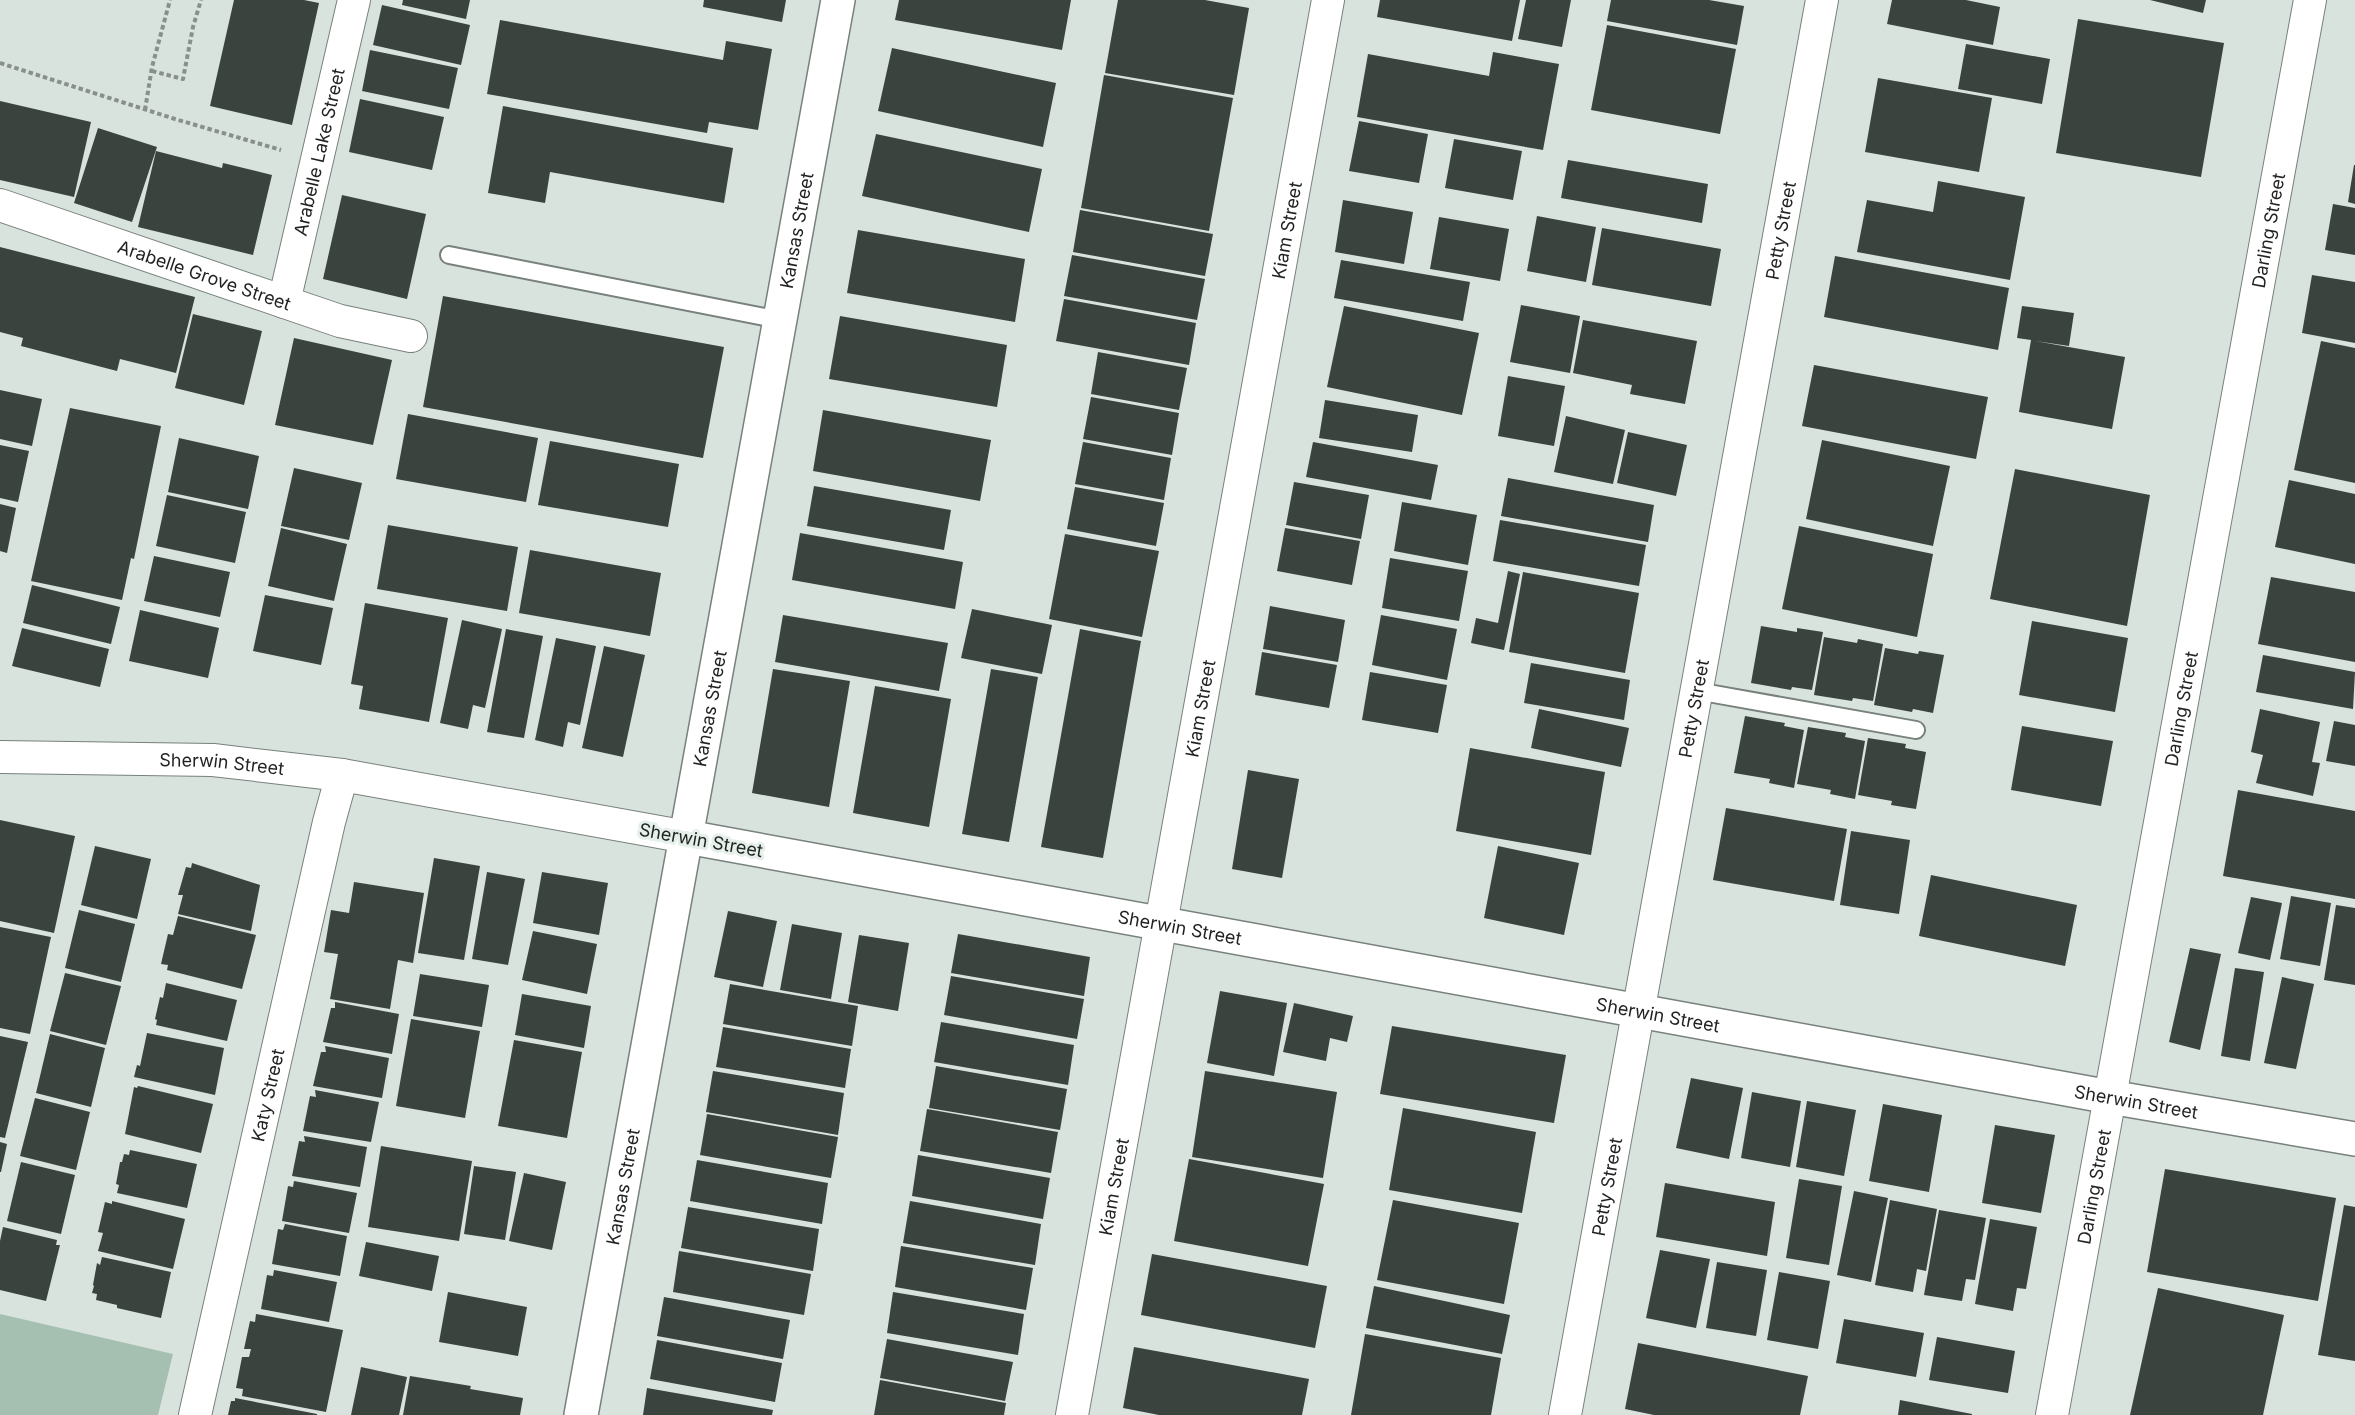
<svg xmlns="http://www.w3.org/2000/svg" width="2355" height="1415" font-family="Inter,sans-serif">
<rect width="100%" height="100%" fill="#d9e3de"/>
<path fill="#a5bfb1" d="M 0,1314 L 173,1354 L 158,1415 L 0,1415 Z"/>
<path fill="#3b433f" d="M 234,0 L 304,0 L 319,3 L 292,125 L 210,106 Z
M 403,0 L 470,0 L 466,19 L 402,5 Z
M 704,0 L 786,0 L 782,22 L 703,7 Z
M 899,0 L 1071,0 L 1062,50 L 895,20 Z
M 1118,0 L 1205,0 L 1249,8 L 1234,95 L 1105,73 Z
M 1380,0 L 1520,0 L 1512,41 L 1377,17 Z
M 1526,0 L 1571,0 L 1562,47 L 1518,39 Z
M 1611,0 L 1709,0 L 1744,6 L 1737,45 L 1607,21 Z
M 1892,0 L 1966,0 L 2000,7 L 1993,45 L 1887,24 Z
M 2150,0 L 2206,0 L 2203,13 Z
M 382,5 L 470,25 L 461,65 L 373,45 Z
M 2078,19 L 2224,43 L 2201,177 L 2056,153 Z
M 500,20 L 723,60 L 726,41 L 772,49 L 758,130 L 709,122 L 707,133 L 487,94 Z
M 1607,25 L 1736,49 L 1720,134 L 1591,110 Z
M 1966,44 L 2050,59 L 2042,104 L 1958,89 Z
M 892,48 L 1056,83 L 1043,147 L 878,111 Z
M 370,50 L 458,68 L 449,109 L 362,91 Z
M 1493,52 L 1559,64 L 1543,150 L 1357,117 L 1368,54 L 1489,76 Z
M 1104,75 L 1233,98 L 1209,231 L 1081,208 Z
M 1878,78 L 1992,98 L 1979,172 L 1865,152 Z
M 360,99 L 444,117 L 432,170 L 349,152 Z
M 0,101 L 91,122 L 74,197 L 0,180 Z
M 503,106 L 733,148 L 724,203 L 550,172 L 545,203 L 488,193 Z
M 1359,121 L 1428,134 L 1419,183 L 1349,171 Z
M 98,128 L 157,147 L 132,222 L 74,203 Z
M 876,134 L 1042,169 L 1029,232 L 862,196 Z
M 1454,139 L 1522,151 L 1513,200 L 1445,188 Z
M 156,151 L 222,168 L 223,163 L 272,175 L 253,255 L 138,227 Z
M 1568,160 L 1708,184 L 1702,223 L 1561,198 Z
M 2354,165 L 2355,165 L 2355,204 L 2348,202 Z
M 1938,181 L 2025,197 L 2010,280 L 1857,252 L 1867,200 L 1933,212 Z
M 342,195 L 426,214 L 407,299 L 323,279 Z
M 1343,200 L 1413,212 L 1404,264 L 1335,252 Z
M 2333,204 L 2355,208 L 2355,255 L 2325,250 Z
M 1080,210 L 1213,234 L 1205,276 L 1073,252 Z
M 1537,216 L 1596,227 L 1586,282 L 1527,271 Z
M 1439,217 L 1509,229 L 1500,281 L 1430,269 Z
M 1602,228 L 1721,249 L 1711,306 L 1592,285 Z
M 858,230 L 1025,259 L 1015,322 L 847,293 Z
M 0,247 L 195,297 L 176,373 L 120,359 L 117,371 L 21,346 L 23,338 L 0,332 Z
M 1072,255 L 1205,279 L 1197,320 L 1064,296 Z
M 1835,256 L 2009,288 L 1998,350 L 1824,317 Z
M 1341,260 L 1470,282 L 1463,321 L 1334,298 Z
M 2312,275 L 2355,282 L 2355,343 L 2302,333 Z
M 443,296 L 724,347 L 703,458 L 423,407 Z
M 1064,299 L 1196,323 L 1189,365 L 1056,341 Z
M 1521,305 L 1580,316 L 1570,373 L 1510,362 Z
M 1344,306 L 1479,333 L 1462,415 L 1327,387 Z
M 2022,306 L 2074,313 L 2069,346 L 2035,341 L 2125,357 L 2112,429 L 2019,412 L 2031,340 L 2017,338 Z
M 193,314 L 262,331 L 244,405 L 175,388 Z
M 840,316 L 1007,345 L 997,407 L 829,379 Z
M 1583,320 L 1697,341 L 1685,404 L 1630,394 L 1632,385 L 1573,373 Z
M 294,338 L 392,360 L 373,445 L 275,425 Z
M 2321,341 L 2355,348 L 2355,483 L 2294,470 Z
M 1098,352 L 1187,368 L 1179,410 L 1091,394 Z
M 1814,365 L 1988,397 L 1976,459 L 1802,426 Z
M 1508,376 L 1565,386 L 1554,446 L 1498,436 Z
M 0,390 L 42,399 L 32,446 L 0,439 Z
M 1091,397 L 1179,413 L 1172,455 L 1083,439 Z
M 1325,400 L 1418,415 L 1412,452 L 1319,438 Z
M 70,408 L 161,426 L 134,559 L 131,558 L 122,600 L 31,581 Z
M 823,410 L 991,440 L 980,501 L 813,471 Z
M 408,414 L 538,438 L 526,502 L 396,479 Z
M 1566,416 L 1625,430 L 1613,484 L 1554,472 Z
M 1628,432 L 1687,445 L 1676,496 L 1617,483 Z
M 179,438 L 259,456 L 248,509 L 168,492 Z
M 1822,440 L 1950,466 L 1933,546 L 1806,519 Z
M 550,441 L 679,464 L 668,527 L 538,505 Z
M 1083,442 L 1171,458 L 1164,500 L 1075,484 Z
M 1313,442 L 1438,465 L 1431,500 L 1306,477 Z
M 0,445 L 29,451 L 18,502 L 0,498 Z
M 294,468 L 362,483 L 349,540 L 281,526 Z
M 2015,469 L 2150,495 L 2127,626 L 1990,599 Z
M 1508,478 L 1654,505 L 1648,542 L 1501,516 Z
M 2289,480 L 2355,494 L 2355,564 L 2275,547 Z
M 1294,482 L 1369,495 L 1361,539 L 1286,525 Z
M 814,486 L 951,510 L 944,550 L 807,526 Z
M 1075,487 L 1164,503 L 1156,546 L 1067,529 Z
M 167,495 L 246,512 L 235,563 L 156,546 Z
M 1402,502 L 1477,515 L 1468,565 L 1394,551 Z
M 0,504 L 16,508 L 7,553 L 0,551 Z
M 1500,520 L 1646,545 L 1639,586 L 1493,561 Z
M 388,525 L 518,547 L 507,611 L 377,589 Z
M 1799,526 L 1933,554 L 1917,637 L 1782,609 Z
M 281,528 L 347,544 L 334,601 L 268,586 Z
M 1285,528 L 1360,541 L 1352,585 L 1277,571 Z
M 800,533 L 963,562 L 955,609 L 792,580 Z
M 1065,534 L 1159,551 L 1142,637 L 1049,619 Z
M 530,550 L 661,573 L 650,636 L 519,613 Z
M 154,556 L 230,572 L 220,617 L 144,601 Z
M 1390,558 L 1468,571 L 1459,621 L 1382,608 Z
M 1508,571 L 1520,574 L 1504,650 L 1471,643 L 1476,618 L 1498,623 Z
M 1523,572 L 1639,593 L 1625,673 L 1509,652 Z
M 2271,577 L 2355,592 L 2355,662 L 2258,644 Z
M 32,585 L 120,607 L 111,644 L 23,623 Z
M 265,595 L 333,608 L 321,665 L 253,651 Z
M 365,603 L 448,618 L 429,722 L 359,709 L 363,686 L 351,684 Z
M 1270,606 L 1345,620 L 1338,662 L 1263,649 Z
M 972,609 L 1052,625 L 1042,674 L 961,658 Z
M 140,610 L 219,628 L 208,678 L 129,661 Z
M 783,615 L 948,643 L 939,691 L 775,662 Z
M 1381,615 L 1457,629 L 1447,680 L 1372,665 Z
M 462,620 L 502,629 L 485,708 L 473,705 L 468,729 L 440,723 Z
M 2032,621 L 2128,638 L 2115,712 L 2019,695 Z
M 1761,626 L 1797,632 L 1797,628 L 1823,632 L 1812,690 L 1792,687 L 1791,690 L 1751,683 Z
M 22,628 L 109,649 L 100,687 L 12,666 Z
M 506,629 L 543,636 L 524,738 L 487,732 Z
M 1080,629 L 1141,641 L 1103,858 L 1041,847 Z
M 1824,637 L 1857,643 L 1858,639 L 1883,644 L 1873,701 L 1853,698 L 1852,701 L 1814,695 Z
M 556,638 L 596,646 L 580,725 L 568,722 L 563,747 L 535,740 Z
M 604,646 L 645,655 L 623,757 L 582,748 Z
M 1885,648 L 1918,654 L 1919,651 L 1944,655 L 1933,713 L 1913,709 L 1912,712 L 1874,705 Z
M 1262,652 L 1337,665 L 1329,708 L 1255,695 Z
M 2263,655 L 2355,672 L 2353,709 L 2256,692 Z
M 1531,663 L 1630,680 L 1624,720 L 1524,703 Z
M 773,669 L 850,681 L 829,807 L 752,793 Z
M 991,669 L 1038,677 L 1009,842 L 962,834 Z
M 1370,672 L 1447,685 L 1438,733 L 1362,720 Z
M 875,686 L 951,699 L 929,827 L 853,813 Z
M 1539,709 L 1629,728 L 1621,767 L 1531,748 Z
M 2260,709 L 2320,722 L 2312,762 L 2320,763 L 2313,796 L 2256,783 L 2263,755 L 2251,752 Z
M 1745,716 L 1785,723 L 1784,726 L 1804,730 L 1794,788 L 1769,783 L 1770,779 L 1734,773 Z
M 2334,721 L 2355,725 L 2355,766 L 2326,761 Z
M 2022,726 L 2113,741 L 2101,806 L 2011,790 Z
M 1808,727 L 1846,733 L 1845,737 L 1865,741 L 1855,799 L 1830,794 L 1831,790 L 1797,784 Z
M 1868,738 L 1906,744 L 1905,748 L 1926,752 L 1916,809 L 1891,805 L 1892,801 L 1858,795 Z
M 1470,748 L 1605,772 L 1591,855 L 1456,831 Z
M 1248,770 L 1299,779 L 1282,878 L 1232,869 Z
M 2238,790 L 2355,811 L 2355,899 L 2223,876 Z
M 1726,808 L 1847,829 L 1834,901 L 1713,880 Z
M 0,820 L 75,836 L 54,933 L 0,921 Z
M 1851,831 L 1910,840 L 1899,914 L 1840,905 Z
M 95,846 L 151,859 L 137,919 L 81,905 Z
M 1498,846 L 1579,863 L 1564,935 L 1484,918 Z
M 434,858 L 480,866 L 464,960 L 418,953 Z
M 192,863 L 260,885 L 251,931 L 178,914 L 183,895 L 178,895 L 186,867 L 191,868 Z
M 487,872 L 525,879 L 508,965 L 472,959 Z
M 542,872 L 608,883 L 599,935 L 533,923 Z
M 1931,875 L 2077,905 L 2065,966 L 1919,936 Z
M 354,882 L 424,893 L 413,963 L 398,960 L 390,1009 L 330,999 L 338,954 L 324,952 L 331,910 L 349,913 Z
M 2291,896 L 2331,903 L 2320,966 L 2280,959 Z
M 2251,897 L 2282,903 L 2270,960 L 2238,953 Z
M 2336,905 L 2355,908 L 2355,985 L 2324,980 Z
M 79,910 L 135,924 L 121,982 L 65,968 Z
M 728,911 L 777,921 L 763,987 L 714,977 Z
M 178,916 L 256,935 L 242,989 L 167,970 L 168,965 L 161,964 L 168,934 L 173,935 Z
M 792,924 L 842,933 L 831,999 L 780,990 Z
M 0,927 L 51,937 L 30,1034 L 0,1028 Z
M 533,931 L 597,944 L 587,994 L 522,980 Z
M 958,934 L 1090,957 L 1084,996 L 951,973 Z
M 859,935 L 909,943 L 898,1011 L 848,1002 Z
M 2190,948 L 2221,954 L 2200,1050 L 2169,1042 Z
M 2235,968 L 2264,972 L 2250,1061 L 2221,1056 Z
M 65,973 L 121,986 L 106,1045 L 50,1031 Z
M 420,974 L 489,985 L 482,1027 L 413,1016 Z
M 951,976 L 1084,999 L 1077,1039 L 944,1015 Z
M 2282,977 L 2314,984 L 2296,1069 L 2264,1063 Z
M 166,983 L 237,1000 L 227,1041 L 156,1025 L 157,1020 L 155,1019 L 160,997 L 163,998 Z
M 730,984 L 858,1006 L 852,1046 L 723,1024 Z
M 1220,991 L 1287,1003 L 1274,1076 L 1207,1063 Z
M 522,994 L 591,1006 L 584,1048 L 515,1035 Z
M 335,1002 L 399,1014 L 392,1054 L 323,1042 L 331,1008 L 335,1008 Z
M 1294,1003 L 1353,1016 L 1347,1042 L 1330,1038 L 1326,1061 L 1283,1052 Z
M 411,1019 L 480,1031 L 465,1118 L 396,1106 Z
M 941,1022 L 1074,1045 L 1068,1085 L 934,1062 Z
M 1392,1026 L 1566,1055 L 1554,1123 L 1380,1094 Z
M 723,1027 L 851,1049 L 845,1088 L 716,1067 Z
M 147,1033 L 224,1048 L 215,1095 L 134,1077 L 137,1065 L 140,1066 Z
M 50,1034 L 105,1048 L 91,1107 L 36,1093 Z
M 0,1036 L 28,1042 L 5,1138 L 0,1137 Z
M 514,1040 L 582,1052 L 567,1138 L 498,1126 Z
M 325,1046 L 389,1058 L 382,1098 L 313,1086 L 321,1052 L 326,1052 Z
M 936,1066 L 1067,1089 L 1060,1130 L 929,1108 Z
M 713,1071 L 844,1093 L 838,1135 L 706,1112 Z
M 1205,1071 L 1337,1092 L 1323,1178 L 1192,1157 Z
M 1691,1078 L 1743,1088 L 1729,1159 L 1676,1148 Z
M 138,1086 L 213,1104 L 201,1153 L 125,1134 L 134,1087 L 137,1088 Z
M 315,1090 L 379,1102 L 371,1142 L 303,1131 L 310,1096 L 316,1097 Z
M 1752,1092 L 1801,1101 L 1790,1167 L 1741,1158 Z
M 35,1098 L 90,1112 L 76,1170 L 20,1156 Z
M 1807,1101 L 1856,1110 L 1844,1176 L 1796,1167 Z
M 1883,1104 L 1942,1115 L 1929,1192 L 1869,1181 Z
M 1403,1108 L 1536,1132 L 1522,1213 L 1389,1190 Z
M 927,1109 L 1058,1132 L 1051,1173 L 920,1151 Z
M 707,1114 L 838,1137 L 831,1178 L 700,1155 Z
M 1995,1125 L 2055,1135 L 2041,1213 L 1982,1203 Z
M 304,1136 L 367,1147 L 360,1187 L 292,1176 L 299,1141 L 305,1142 Z
M 0,1142 L 7,1144 L 1,1172 L 0,1172 Z
M 381,1146 L 472,1161 L 459,1241 L 368,1227 Z
M 130,1150 L 197,1164 L 187,1208 L 117,1193 L 119,1185 L 116,1184 L 120,1162 L 122,1162 L 124,1154 L 129,1155 Z
M 918,1155 L 1050,1178 L 1043,1219 L 912,1196 Z
M 1189,1159 L 1324,1184 L 1308,1266 L 1174,1241 Z
M 697,1160 L 828,1183 L 822,1224 L 690,1201 Z
M 21,1162 L 75,1175 L 61,1234 L 7,1221 Z
M 474,1166 L 516,1172 L 505,1240 L 464,1234 Z
M 2165,1169 L 2336,1198 L 2318,1301 L 2147,1272 Z
M 524,1173 L 566,1182 L 552,1250 L 509,1241 Z
M 1799,1179 L 1842,1186 L 1829,1265 L 1786,1258 Z
M 294,1181 L 357,1193 L 349,1233 L 282,1221 L 288,1186 L 293,1187 Z
M 1665,1183 L 1775,1202 L 1767,1256 L 1656,1237 Z
M 1854,1191 L 1888,1198 L 1871,1282 L 1837,1275 Z
M 1393,1200 L 1519,1223 L 1504,1304 L 1377,1280 Z
M 1890,1200 L 1937,1209 L 1926,1271 L 1917,1269 L 1913,1292 L 1875,1285 Z
M 112,1201 L 185,1219 L 173,1269 L 98,1251 L 103,1233 L 98,1232 L 105,1202 L 112,1204 Z
M 910,1201 L 1041,1224 L 1035,1265 L 903,1243 Z
M 2344,1205 L 2355,1207 L 2355,1361 L 2318,1355 Z
M 688,1207 L 819,1229 L 813,1271 L 681,1248 Z
M 1939,1210 L 1986,1218 L 1975,1280 L 1966,1279 L 1962,1301 L 1924,1295 Z
M 1990,1219 L 2037,1227 L 2026,1289 L 2017,1288 L 2013,1311 L 1975,1304 Z
M 285,1224 L 347,1236 L 340,1276 L 272,1264 L 278,1229 L 283,1230 Z
M 3,1227 L 57,1240 L 56,1245 L 60,1245 L 46,1301 L 0,1290 L 0,1241 Z
M 366,1242 L 439,1256 L 432,1291 L 359,1276 Z
M 901,1246 L 1033,1268 L 1026,1310 L 895,1287 Z
M 1660,1250 L 1710,1259 L 1696,1328 L 1646,1318 Z
M 679,1251 L 811,1274 L 804,1315 L 673,1292 Z
M 1152,1254 L 1327,1286 L 1315,1348 L 1141,1315 Z
M 102,1257 L 171,1272 L 161,1318 L 117,1308 L 117,1305 L 96,1300 L 97,1294 L 92,1293 L 94,1286 L 93,1285 L 97,1263 L 100,1265 Z
M 1717,1262 L 1767,1270 L 1756,1336 L 1706,1328 Z
M 274,1270 L 337,1282 L 329,1322 L 261,1309 L 267,1275 L 273,1276 Z
M 1779,1272 L 1830,1281 L 1818,1349 L 1767,1340 Z
M 1374,1286 L 1510,1315 L 1502,1354 L 1366,1328 Z
M 2158,1288 L 2284,1315 L 2263,1415 L 2130,1415 Z
M 448,1292 L 527,1307 L 518,1356 L 439,1342 Z
M 893,1292 L 1024,1314 L 1018,1355 L 887,1333 Z
M 664,1297 L 790,1320 L 783,1359 L 657,1336 Z
M 256,1314 L 343,1330 L 326,1412 L 242,1396 L 243,1389 L 236,1388 L 242,1357 L 249,1357 L 251,1349 L 244,1349 L 250,1321 L 255,1322 Z
M 1844,1319 L 1924,1333 L 1916,1377 L 1836,1363 Z
M 1365,1334 L 1501,1358 L 1491,1415 L 1351,1415 Z
M 1937,1337 L 2015,1351 L 2008,1393 L 1929,1380 Z
M 887,1339 L 1013,1362 L 1005,1401 L 880,1378 Z
M 657,1340 L 782,1363 L 775,1402 L 650,1379 Z
M 1638,1343 L 1808,1376 L 1800,1415 L 1654,1415 L 1625,1409 Z
M 1134,1347 L 1309,1379 L 1302,1415 L 1159,1415 L 1123,1408 Z
M 361,1367 L 407,1377 L 399,1415 L 351,1415 Z
M 410,1376 L 471,1386 L 470,1389 L 523,1398 L 520,1415 L 403,1415 Z
M 880,1380 L 1006,1403 L 1004,1415 L 874,1415 Z
M 647,1388 L 773,1410 L 772,1415 L 643,1415 Z
M 235,1398 L 317,1414 L 317,1415 L 228,1415 L 231,1401 L 235,1401 Z
M 1900,1400 L 1972,1414 L 1972,1415 L 1898,1415 Z"/>
<g fill="none" stroke-linecap="round" stroke-linejoin="round">
<defs>
<path id="service" d="M 449,255 L 780,320
M 1697,691 L 1916,730"/>
<g id="minor">
<path id="s1" d="M 0,205 L 340,321 L 411,336"/>
<path id="s2" d="M 284,302 L 354,0"/>
<path id="s3" d="M 0,757 L 213,760 L 342,775 L 687,837"/>
<path id="s4" d="M 195,1415 L 329,822 L 342,775"/>
<path id="s5" d="M 1072,1415 L 1328,0"/>
<path id="s6" d="M 1565,1415 L 1822,0"/>
<path id="s7" d="M 2052,1415 L 2310,0"/>
</g>
<g id="tertiary">
<path id="s8" d="M 687,837 L 2110,1097 L 2355,1139"/>
<path id="s9" d="M 581,1415 L 838,0"/>
</g>
</defs>
<use href="#service" stroke="#78817c" stroke-width="20"/>
<use href="#minor" stroke="#78817c" stroke-width="34"/>
<use href="#tertiary" stroke="#78817c" stroke-width="36"/>
<path stroke="#898f8c" stroke-width="4" stroke-dasharray="4.5 3" stroke-linecap="butt" d="M 0,63 L 175,119 L 281,150
M 152,71 L 183,79 L 193,27 L 201,0
M 145,110 L 152,67 L 170,0"/>
<use href="#service" stroke="#fff" stroke-width="16"/>
<use href="#minor" stroke="#fff" stroke-width="32"/>
<use href="#tertiary" stroke="#fff" stroke-width="33"/>
</g>
<g text-anchor="middle" dominant-baseline="central" stroke-width="6" stroke-linejoin="round" paint-order="stroke">
<g font-size="18" fill="#1f2220" stroke="#e6f0eb">
<text stroke="none"><textPath href="#s2" startOffset="154">Arabelle Lake Street</textPath></text>
<text stroke="none"><textPath href="#s9" startOffset="1204">Kansas Street</textPath></text>
<text stroke="none"><textPath href="#s5" startOffset="1204">Kiam Street</textPath></text>
<text stroke="none"><textPath href="#s6" startOffset="1204">Petty Street</textPath></text>
<text stroke="none"><textPath href="#s7" startOffset="1204">Darling Street</textPath></text>
<text stroke="none"><textPath href="#s1" startOffset="216">Arabelle Grove Street</textPath></text>
<text stroke="none"><textPath href="#s9" startOffset="718">Kansas Street</textPath></text>
<text stroke="none"><textPath href="#s5" startOffset="718">Kiam Street</textPath></text>
<text stroke="none"><textPath href="#s6" startOffset="718">Petty Street</textPath></text>
<text stroke="none"><textPath href="#s7" startOffset="718">Darling Street</textPath></text>
<text stroke="none"><textPath href="#s3" startOffset="222">Sherwin Street</textPath></text>
<text transform="translate(701 840) rotate(10)">Sherwin Street</text>
<text stroke="none"><textPath href="#s8" startOffset="501">Sherwin Street</textPath></text>
<text stroke="none"><textPath href="#s8" startOffset="987">Sherwin Street</textPath></text>
<text stroke="none"><textPath href="#s4" startOffset="328">Katy Street</textPath></text>
<text stroke="none"><textPath href="#s8" startOffset="1473">Sherwin Street</textPath></text>
<text stroke="none"><textPath href="#s9" startOffset="232">Kansas Street</textPath></text>
<text stroke="none"><textPath href="#s5" startOffset="232">Kiam Street</textPath></text>
<text stroke="none"><textPath href="#s6" startOffset="232">Petty Street</textPath></text>
<text stroke="none"><textPath href="#s7" startOffset="232">Darling Street</textPath></text>
</g>
</g>
</svg>
